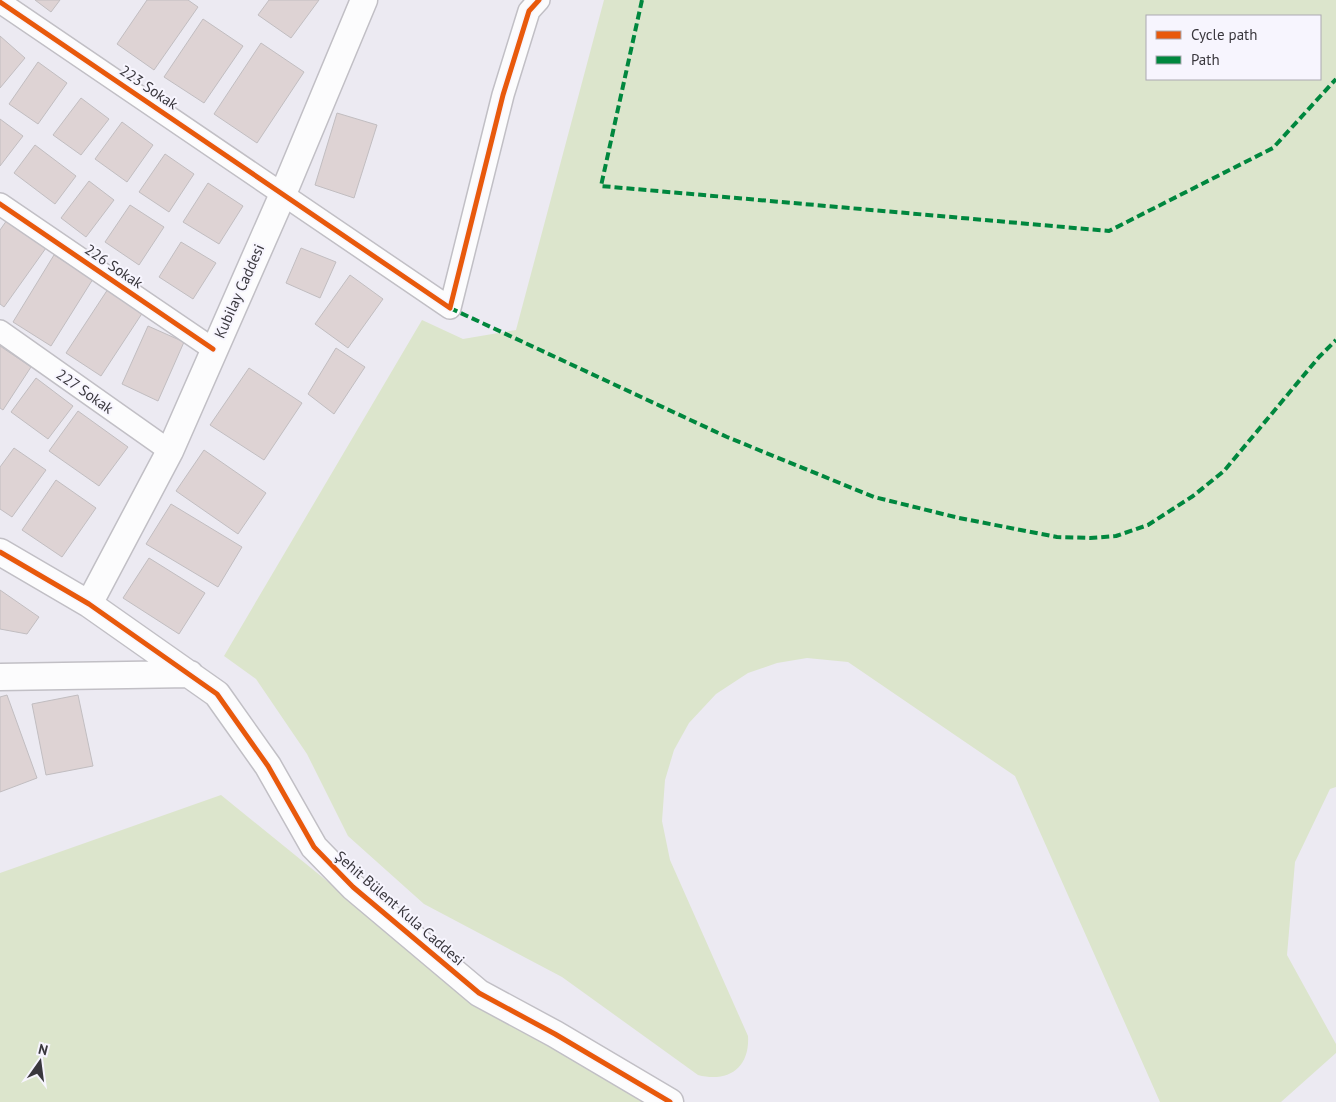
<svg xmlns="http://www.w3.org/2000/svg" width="1336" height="1102" font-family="'PT Sans',sans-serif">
<rect width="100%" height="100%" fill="#eceaf2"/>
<path fill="#dce5cc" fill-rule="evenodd" d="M 604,0 L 1336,0 L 1336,787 L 1330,789 L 1295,862 L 1287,955 L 1336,1044 L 1336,1053 L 1281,1102 L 1160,1102 L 1015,776 L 848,662 L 807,658 L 777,663 L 748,673 L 716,694 L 689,723 L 674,750 L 665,780 L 662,821 L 670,860 L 748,1036 C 750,1068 728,1083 698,1075 L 562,977 L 424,904 L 348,836 L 307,754 L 256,679 L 224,656 L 422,320 L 463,339 L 516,330 ZM 1320,16 L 1320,79 L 1147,79 L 1147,16 Z
M 221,795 L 470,997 L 646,1102 L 0,1102 L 0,873 Z"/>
<path fill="#ded3d4" stroke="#c1bdc0" d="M 35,0 L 60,0 L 51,12 Z
M 147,0 L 188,0 L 198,7 L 154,70 L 117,44 Z
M 269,0 L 319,0 L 291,38 L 258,15 Z
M 203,19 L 243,46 L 204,103 L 164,77 Z
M 0,36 L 25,58 L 0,88 Z
M 261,43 L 304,72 L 257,143 L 214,114 Z
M 38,62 L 67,83 L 38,124 L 9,104 Z
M 81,98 L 109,119 L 81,155 L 53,135 Z
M 337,113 L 377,125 L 354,198 L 315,185 Z
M 0,119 L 23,136 L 0,166 Z
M 122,122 L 153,145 L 127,182 L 95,159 Z
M 35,145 L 76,176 L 55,204 L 14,173 Z
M 165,154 L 194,174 L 169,212 L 139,192 Z
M 89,181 L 114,200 L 86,237 L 61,218 Z
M 208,183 L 243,206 L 219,244 L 183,222 Z
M 130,205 L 164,227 L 139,265 L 105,242 Z
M 7,220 L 46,248 L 4,307 L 0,304 L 0,230 Z
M 181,242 L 216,263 L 193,299 L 159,277 Z
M 301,248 L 336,262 L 320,298 L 286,283 Z
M 54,255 L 93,279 L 51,346 L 13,322 Z
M 350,275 L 383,299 L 348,348 L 315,324 Z
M 108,289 L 143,312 L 101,376 L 66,353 Z
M 148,326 L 184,342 L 158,401 L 122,384 Z
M 0,346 L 31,367 L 3,410 L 0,408 Z
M 336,348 L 365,367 L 334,414 L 308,394 Z
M 249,368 L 302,403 L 264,460 L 210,425 Z
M 36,378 L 73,406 L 48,439 L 11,412 Z
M 78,411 L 128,447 L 99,486 L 49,451 Z
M 14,448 L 46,470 L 12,517 L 0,509 L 0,467 Z
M 204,450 L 266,493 L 238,534 L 176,491 Z
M 56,480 L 96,508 L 62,557 L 22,530 Z
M 171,504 L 242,547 L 218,587 L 146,544 Z
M 149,558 L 205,593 L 179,634 L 123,598 Z
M 0,590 L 39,617 L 27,634 L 0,629 Z
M 7,695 L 37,778 L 0,792 L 0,697 Z
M 78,695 L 93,766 L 46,775 L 32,704 Z"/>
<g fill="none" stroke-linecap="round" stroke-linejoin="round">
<defs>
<path id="minor" d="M 0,2 L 450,308 L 503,95 L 529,11 L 539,0
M 0,204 L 213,349
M 0,331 L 170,451"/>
<path id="tertiary" d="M 0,552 L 89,604 L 217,694 L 268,766 L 314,847 L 353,887 L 479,993 L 555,1034 L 670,1102
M 89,604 L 170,451 L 283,194 L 364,0
M 0,677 L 190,674"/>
</defs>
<use href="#minor" stroke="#c1bfc5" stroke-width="24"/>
<use href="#tertiary" stroke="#c1bfc5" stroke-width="29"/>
<use href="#minor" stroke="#fcfcfd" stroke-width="21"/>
<use href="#tertiary" stroke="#fcfcfd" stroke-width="26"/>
<path stroke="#00873e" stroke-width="4" stroke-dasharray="8 4" stroke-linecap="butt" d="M 642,0 L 601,186 L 1109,231 L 1273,148 L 1336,79
M 450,308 L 727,437 L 874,497 L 959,518 L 1057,537 L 1090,538 L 1116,536 L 1148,525 L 1193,496 L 1224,471 L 1319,357 L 1336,340"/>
<defs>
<path id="cycleway" d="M 0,2 L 450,308 L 503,95 L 529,11 L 539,0
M 0,204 L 213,349
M 0,552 L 89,604 L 217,694 L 268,766 L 314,847 L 353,887 L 479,993 L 555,1034 L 670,1102"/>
</defs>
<use href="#cycleway" stroke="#f7f5fe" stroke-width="8"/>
<use href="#cycleway" stroke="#e8590c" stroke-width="5"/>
</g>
<g text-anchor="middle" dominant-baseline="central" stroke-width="4" stroke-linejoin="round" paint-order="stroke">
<g font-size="15" fill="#39373d" stroke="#f7f5fe">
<text transform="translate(149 87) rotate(34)">223 Sokak</text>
<text transform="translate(114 266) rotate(34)">226 Sokak</text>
<text transform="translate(239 291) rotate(-66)">Kubilay Caddesi</text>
<text transform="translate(85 391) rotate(35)">227 Sokak</text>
<text transform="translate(400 908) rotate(41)">Şehit Bülent Kula Caddesi</text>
</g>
</g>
<rect x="1146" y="15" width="175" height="65" fill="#f7f5fe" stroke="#aba9b1"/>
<rect x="1156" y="31" width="25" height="8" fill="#e8590c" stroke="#aba9b1"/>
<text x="1191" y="40" font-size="15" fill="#39373d">Cycle path</text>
<rect x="1156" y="56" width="25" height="8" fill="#00873e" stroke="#aba9b1"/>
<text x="1191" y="65" font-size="15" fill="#39373d">Path</text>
<g transform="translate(40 1062) rotate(14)" stroke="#f7f5fe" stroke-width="4" paint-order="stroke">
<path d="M0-4L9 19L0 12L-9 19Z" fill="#39373d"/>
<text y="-8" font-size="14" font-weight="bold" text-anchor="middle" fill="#39373d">N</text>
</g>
</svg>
